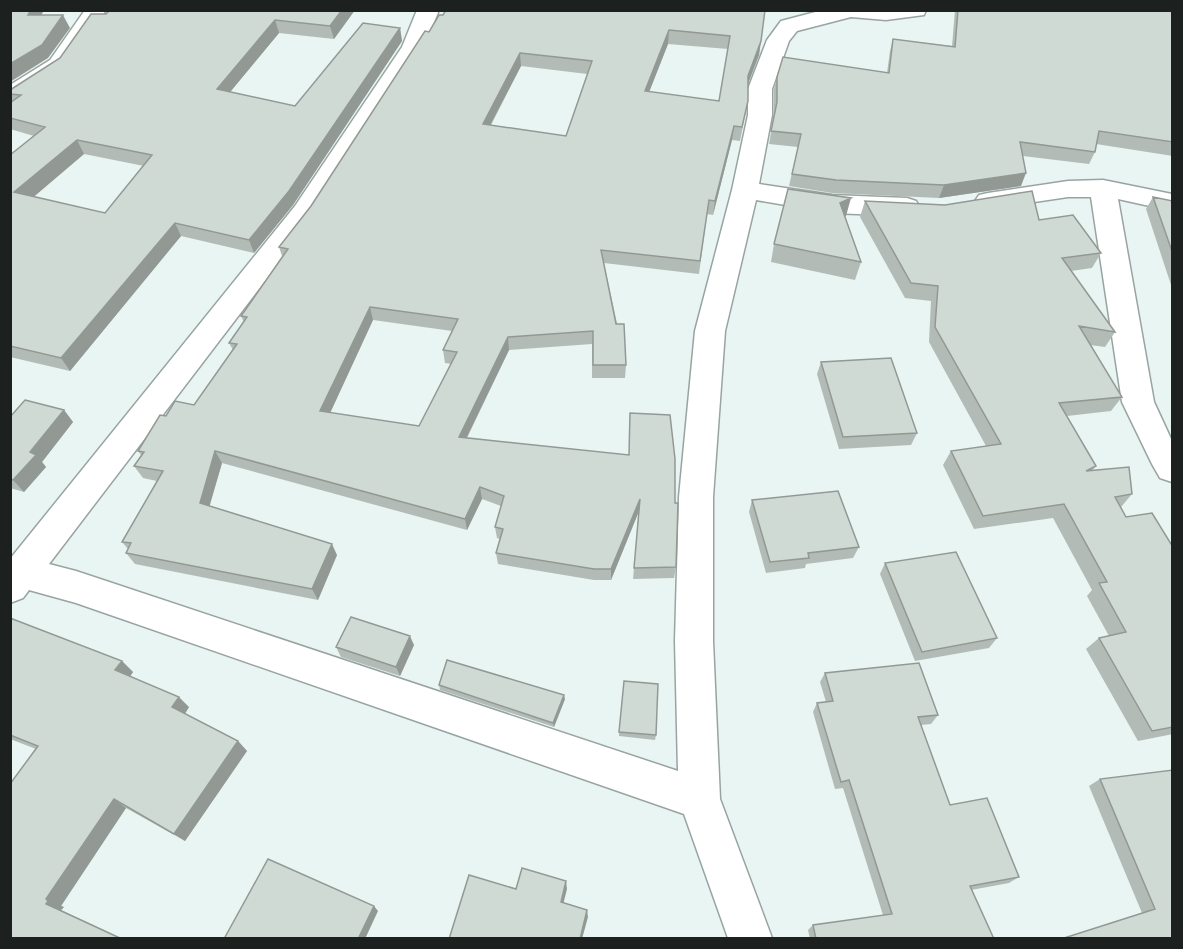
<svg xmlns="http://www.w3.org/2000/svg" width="1183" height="949" font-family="Barlow,sans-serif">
<rect width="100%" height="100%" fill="#e8f5f3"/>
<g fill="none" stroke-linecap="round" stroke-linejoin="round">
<defs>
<path id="minor" d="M 85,10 L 106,10 L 66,70 L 18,101 L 10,103 L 10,85 L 50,60 Z
M 417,10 L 439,10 L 424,47 L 313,218 L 49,564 L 76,571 L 678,771 L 675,641 L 679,497 L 695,331 L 732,190 L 748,115 L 748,89 L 767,40 L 781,21 L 823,10 L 926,10 L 924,15 L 886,20 L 851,17 L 797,31 L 789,41 L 772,89 L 772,115 L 759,184 L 832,195 L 907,198 L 916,201 L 920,207 L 916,213 L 907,216 L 832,213 L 756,200 L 725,331 L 713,497 L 713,641 L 720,799 L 772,938 L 728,938 L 684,814 L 76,603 L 29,590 L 23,598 L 10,603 L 10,559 L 295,206 L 402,47 Z
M 1103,180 L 1172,194 L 1172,211 L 1118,199 L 1154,402 L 1172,441 L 1172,482 L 1160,478 L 1152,464 L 1122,402 L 1091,197 L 1068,197 L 988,209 L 979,207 L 975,201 L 979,195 L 988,193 L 1068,181 Z"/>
</defs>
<use href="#minor" stroke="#98a4a2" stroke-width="3"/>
<use href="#minor" fill="#fff" fill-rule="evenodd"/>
</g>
<path fill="#b3bbb6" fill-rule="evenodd" d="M 355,10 L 334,39 L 279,33 L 230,92 L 295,106 L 400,28 L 402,41 L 293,205 L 254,253 L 181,236 L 70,371 L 10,357 L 10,155 L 34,136 L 10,129 L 10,90 L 60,58 L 91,14 ZM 84,154 L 144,166 L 105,213 L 33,197 Z
M 765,10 L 759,55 L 748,84 L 748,101 L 740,141 L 732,140 L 713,215 L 707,214 L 699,274 L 604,263 L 626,365 L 625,378 L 592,378 L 592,344 L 509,350 L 467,438 L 675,503 L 676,567 L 674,578 L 633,579 L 639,511 L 611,580 L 594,580 L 498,564 L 496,553 L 500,539 L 497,538 L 495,527 L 501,506 L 482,499 L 467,530 L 222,463 L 209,506 L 337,555 L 318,600 L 135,564 L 126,553 L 128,549 L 122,542 L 157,481 L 143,478 L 134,466 L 141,455 L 138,451 L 166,416 L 194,405 L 233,350 L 229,343 L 244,322 L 241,316 L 282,256 L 279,247 L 311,206 L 429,32 L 443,15 ZM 668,44 L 728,49 L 719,101 L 649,92 ZM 521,66 L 587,74 L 566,136 L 491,125 ZM 373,320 L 452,331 L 443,350 L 445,363 L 452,364 L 419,426 L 330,413 Z
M 955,10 L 1173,10 L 1173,156 L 1096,144 L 1095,152 L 1089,164 L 1023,156 L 1021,186 L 939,198 L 832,193 L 789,186 L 798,147 L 769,144 L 774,115 L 774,89 L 777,77 L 887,73 L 890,51 L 893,39 L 952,46 Z
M 1153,197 L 1173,201 L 1173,291 L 1146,209 Z
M 865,201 L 1039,220 L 1101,253 L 1092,268 L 1071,271 L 1115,332 L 1105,347 L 1090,345 L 1122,397 L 1111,411 L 1067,416 L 1096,466 L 1092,471 L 1132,494 L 1121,507 L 1126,517 L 1171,544 L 1173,544 L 1173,734 L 1138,741 L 1086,649 L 1099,638 L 1109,636 L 1087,596 L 1092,590 L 1053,518 L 974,529 L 943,465 L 951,451 L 986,446 L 929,342 L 931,301 L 905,298 L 860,217 Z
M 846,216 L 845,217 L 861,262 L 855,280 L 771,262 L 774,244 Z
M 821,362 L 917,433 L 911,445 L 839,449 L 817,374 Z
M 64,410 L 73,422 L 42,462 L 46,467 L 24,492 L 10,488 L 10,417 Z
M 752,500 L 859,547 L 853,558 L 806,564 L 805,568 L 766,573 L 749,512 Z
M 885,563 L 997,638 L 989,648 L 915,661 L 880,574 Z
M 10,618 L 122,661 L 133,672 L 130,676 L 189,707 L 185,714 L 238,741 L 247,751 L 185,841 L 126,808 L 61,906 L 64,907 L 61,910 L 10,939 L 36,749 L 10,739 Z
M 414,645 L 400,676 L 341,657 L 336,647 Z
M 825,673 L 938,715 L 931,724 L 921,725 L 950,805 L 1019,877 L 1009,883 L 971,890 L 994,939 L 810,939 L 808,930 L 813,925 L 883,915 L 843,788 L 835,789 L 813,712 L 817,703 L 826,702 L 820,682 Z
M 439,685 L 565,699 L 554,727 L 440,690 Z
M 619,732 L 656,735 L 655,740 L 619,736 Z
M 1100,779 L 1173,939 L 1142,913 L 1089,786 Z"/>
<path fill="#929994" d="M 31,10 L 44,10 L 35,28 L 28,15 Z
M 342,10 L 355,10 L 334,39 L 330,26 Z
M 63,15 L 70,28 L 48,58 L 10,82 L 10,64 Z
M 275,20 L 279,33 L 221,103 L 217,89 Z
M 400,28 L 402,41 L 293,205 L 254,253 L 249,240 Z
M 669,30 L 668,44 L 644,105 L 645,91 Z
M 761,41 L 759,55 L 746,89 L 748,76 Z
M 520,53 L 521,66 L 484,137 L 483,124 Z
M 734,126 L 732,140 L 713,215 L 715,201 Z
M 77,140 L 84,154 L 23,206 L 14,192 Z
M 1026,173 L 1021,186 L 939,198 L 944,185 Z
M 851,198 L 846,216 L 835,221 L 840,203 Z
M 175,223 L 181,236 L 70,371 L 61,358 Z
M 370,307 L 373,320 L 325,424 L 320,411 Z
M 508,337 L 509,350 L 461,449 L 459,437 Z
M 64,410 L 73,422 L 42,462 L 46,467 L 24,492 L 13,480 L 30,452 Z
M 215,451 L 222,463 L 207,515 L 200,503 Z
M 480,487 L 482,499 L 467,530 L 465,519 Z
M 640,499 L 639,511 L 611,580 L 611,569 Z
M 332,544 L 337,555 L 318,600 L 312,589 Z
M 410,636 L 414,645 L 400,676 L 396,667 Z
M 122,661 L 133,672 L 127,681 L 115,670 Z
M 564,695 L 565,699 L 554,727 L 553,723 Z
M 179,697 L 189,707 L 182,718 L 172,707 Z
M 238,741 L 247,751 L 185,841 L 174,834 Z
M 114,799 L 126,808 L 61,906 L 64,907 L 61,910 L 123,939 L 46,904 L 46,899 Z
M 566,881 L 567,889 L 562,909 L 561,902 Z
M 374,906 L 378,911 L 365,939 L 358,939 Z
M 587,910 L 588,917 L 582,939 L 580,939 Z"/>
<path fill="#d0dad4" stroke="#929994" stroke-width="1.5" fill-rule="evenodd" d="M 10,10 L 31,10 L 28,15 L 63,15 L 42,45 L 10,64 Z
M 110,10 L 342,10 L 330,26 L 275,20 L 217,89 L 295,106 L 363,23 L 400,28 L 289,191 L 249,240 L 175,223 L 61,358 L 10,346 L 10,155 L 45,127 L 10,118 L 10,103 L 21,95 L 10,94 L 10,90 L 60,58 L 91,14 L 106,14 ZM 77,140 L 152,155 L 105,213 L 14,192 Z
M 446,10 L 765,10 L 761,41 L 748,76 L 748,101 L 742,127 L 734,126 L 715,201 L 709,200 L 700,261 L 601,250 L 616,324 L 624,324 L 626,365 L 593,365 L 593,331 L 508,337 L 459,437 L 629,455 L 630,413 L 670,415 L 675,459 L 675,503 L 678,503 L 676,567 L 634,568 L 640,499 L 611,569 L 594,569 L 496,553 L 503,529 L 495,527 L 504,496 L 480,487 L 465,519 L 215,451 L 200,503 L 332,544 L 312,589 L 126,553 L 131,543 L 122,542 L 163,471 L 134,466 L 144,452 L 138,451 L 160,415 L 166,416 L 175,401 L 194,405 L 237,344 L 229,343 L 247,317 L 241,316 L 288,249 L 279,247 L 311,206 L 425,31 L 429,32 L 439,15 L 443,15 ZM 669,30 L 730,36 L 719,101 L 645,91 ZM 520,53 L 592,61 L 566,136 L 483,124 ZM 370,307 L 458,319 L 443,350 L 457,352 L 419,426 L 320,411 Z
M 958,10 L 1173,10 L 1173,142 L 1099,131 L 1095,152 L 1020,142 L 1026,173 L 944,185 L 836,180 L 792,174 L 801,134 L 771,131 L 777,102 L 777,77 L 783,57 L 889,73 L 893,39 L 955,47 Z
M 788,189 L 851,198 L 840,203 L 861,262 L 774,244 Z
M 1032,191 L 1039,220 L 1073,215 L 1101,253 L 1062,258 L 1115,332 L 1079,326 L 1122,397 L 1059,403 L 1096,466 L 1086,471 L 1129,467 L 1132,494 L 1115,497 L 1126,517 L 1152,513 L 1171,544 L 1173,544 L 1173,727 L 1152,731 L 1099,638 L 1126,632 L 1099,583 L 1107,582 L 1064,504 L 983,516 L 951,451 L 1001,444 L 935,327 L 938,286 L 911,283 L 865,201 L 945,205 Z
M 1153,197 L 1173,201 L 1173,254 Z
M 891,358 L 917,433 L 843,437 L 821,362 Z
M 25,400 L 64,410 L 30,452 L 36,455 L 13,480 L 10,479 L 10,417 Z
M 838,491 L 859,547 L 808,553 L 809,558 L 770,562 L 752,500 Z
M 956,552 L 997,638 L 922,652 L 885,563 Z
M 351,617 L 410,636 L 396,667 L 336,647 Z
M 10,618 L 122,661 L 115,670 L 179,697 L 172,707 L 238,741 L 174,834 L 114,799 L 46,899 L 48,901 L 46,904 L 122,939 L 10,939 L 10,784 L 38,746 L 10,735 Z
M 447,660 L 564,695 L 553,723 L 439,685 Z
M 919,663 L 938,715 L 918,717 L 950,805 L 987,798 L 1019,877 L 970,886 L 994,939 L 816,939 L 813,925 L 892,914 L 849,780 L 841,782 L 817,703 L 833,701 L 825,673 Z
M 624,681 L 658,684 L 656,735 L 619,732 Z
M 1173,770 L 1173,939 L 1061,939 L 1155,909 L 1100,779 Z
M 268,859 L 374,906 L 358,939 L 224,939 Z
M 522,868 L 566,881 L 561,902 L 587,910 L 580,939 L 449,939 L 469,875 L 516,889 Z"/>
<rect width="1183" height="949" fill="none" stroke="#1c201f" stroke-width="24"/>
</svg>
